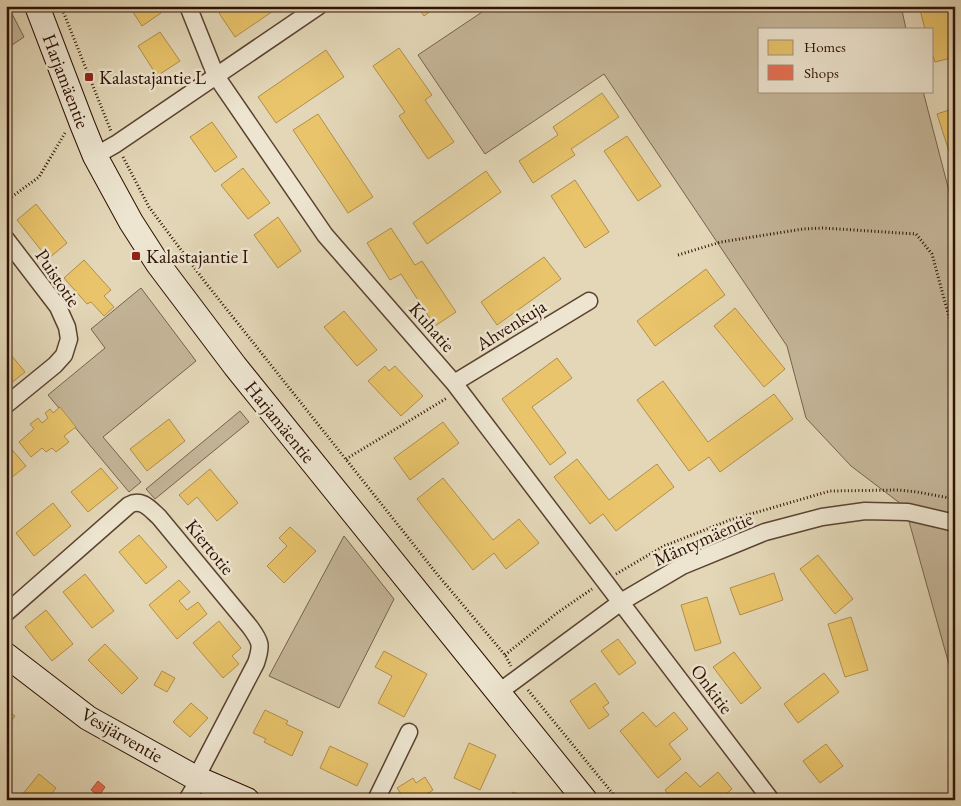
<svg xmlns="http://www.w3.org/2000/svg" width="961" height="806" font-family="'EB Garamond',serif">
<rect width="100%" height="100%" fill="#e3d7b7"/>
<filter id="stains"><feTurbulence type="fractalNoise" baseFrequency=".004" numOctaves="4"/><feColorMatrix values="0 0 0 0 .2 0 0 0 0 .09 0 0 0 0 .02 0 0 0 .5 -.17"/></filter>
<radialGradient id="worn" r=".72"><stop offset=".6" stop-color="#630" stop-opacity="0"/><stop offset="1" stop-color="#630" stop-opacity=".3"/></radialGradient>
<path fill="#c4b598" stroke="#79624e" d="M 6,6 L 8,6 L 24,37 L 6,49 Z
M 491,6 L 901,6 L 906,29 L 760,29 L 760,91 L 923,91 L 955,214 L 955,686 L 905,507 L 851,466 L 806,418 L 787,346 L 604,74 L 485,154 L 418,55 Z
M 141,288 L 196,361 L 103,437 L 141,482 L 129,492 L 48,395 L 105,348 L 91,329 Z
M 240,411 L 249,422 L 155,499 L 146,489 Z
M 344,536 L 394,599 L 339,708 L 269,676 Z"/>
<path fill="#e9c46a" stroke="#b18e4b" d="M 129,6 L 157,6 L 161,13 L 142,26 Z
M 229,6 L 274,6 L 276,9 L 235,37 L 219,13 Z
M 417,6 L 438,6 L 424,16 Z
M 919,6 L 948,6 L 955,29 L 955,57 L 935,62 L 932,53 L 932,29 L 925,29 Z
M 160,32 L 180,61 L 157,76 L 138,46 Z
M 399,48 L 432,95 L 425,100 L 454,142 L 428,159 L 399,116 L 405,112 L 373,66 Z
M 326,50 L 344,77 L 276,123 L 258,97 Z
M 602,93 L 619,117 L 571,149 L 575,155 L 533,183 L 519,161 L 558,135 L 553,127 Z
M 955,108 L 955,167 L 954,167 L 937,114 Z
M 318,114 L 373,197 L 348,213 L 293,130 Z
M 212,122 L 237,157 L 215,172 L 190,137 Z
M 627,136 L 661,186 L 638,201 L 604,151 Z
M 243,168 L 270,203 L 248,219 L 221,185 Z
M 486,171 L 501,192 L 427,244 L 413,223 Z
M 575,180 L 609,232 L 585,248 L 551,196 Z
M 36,204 L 67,243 L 48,259 L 17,220 Z
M 278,217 L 301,251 L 278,268 L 254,235 Z
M 391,228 L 415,265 L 422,261 L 456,312 L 435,326 L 401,274 L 390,280 L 367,243 Z
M 544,257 L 561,279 L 497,325 L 481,302 Z
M 84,260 L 111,290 L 104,296 L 114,307 L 104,316 L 91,302 L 87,304 L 64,278 Z
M 706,269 L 725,295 L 655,346 L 637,321 Z
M 735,308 L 785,369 L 764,387 L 714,326 Z
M 344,311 L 377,350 L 357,366 L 324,327 Z
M 7,350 L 25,372 L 10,384 L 6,378 Z
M 557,358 L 572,378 L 532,407 L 566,453 L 550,465 L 502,399 Z
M 385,366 L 389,371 L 395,366 L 423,396 L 401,416 L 368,381 Z
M 663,381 L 708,442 L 774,394 L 793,419 L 720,472 L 709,457 L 689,471 L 637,400 Z
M 60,407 L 76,427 L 64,436 L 69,442 L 56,452 L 52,448 L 46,452 L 42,448 L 31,457 L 19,442 L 34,429 L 30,424 L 38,418 L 42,423 L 48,418 L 45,413 L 50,409 L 53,413 Z
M 169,419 L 185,441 L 147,471 L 130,449 Z
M 443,422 L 459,443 L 410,480 L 394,458 Z
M 8,445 L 26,466 L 6,482 L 6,446 Z
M 577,459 L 609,500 L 657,464 L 674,487 L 616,531 L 603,514 L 590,524 L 554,477 Z
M 101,468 L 118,488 L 88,512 L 71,492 Z
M 210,469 L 238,503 L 217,521 L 197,497 L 188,505 L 179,495 Z
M 443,478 L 493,540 L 519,519 L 539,543 L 506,569 L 494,553 L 473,570 L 417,499 Z
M 53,503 L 71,526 L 34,556 L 16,533 Z
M 290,527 L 316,551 L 284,583 L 267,566 L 287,546 L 279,538 Z
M 139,535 L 167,567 L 146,584 L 119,552 Z
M 818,555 L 853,599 L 835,614 L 800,569 Z
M 774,573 L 783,600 L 740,615 L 730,588 Z
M 85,574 L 114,611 L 92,628 L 63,592 Z
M 179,580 L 190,592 L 179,601 L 187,610 L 198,602 L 207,614 L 177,639 L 149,605 Z
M 707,597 L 721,643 L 695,651 L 681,605 Z
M 46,610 L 73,644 L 52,661 L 25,627 Z
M 851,617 L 868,670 L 845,677 L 828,624 Z
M 219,621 L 241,648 L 232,656 L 239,664 L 223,678 L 193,643 Z
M 618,639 L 636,663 L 619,675 L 601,651 Z
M 105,644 L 138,678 L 122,694 L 88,660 Z
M 384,651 L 427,674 L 404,717 L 378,703 L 392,676 L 375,667 Z
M 734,652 L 761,688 L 741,704 L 713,667 Z
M 162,671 L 175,678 L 167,692 L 154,685 Z
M 824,673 L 839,692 L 798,723 L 784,704 Z
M 595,683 L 609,703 L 603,707 L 609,715 L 589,729 L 570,701 Z
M 191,703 L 208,718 L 190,737 L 173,722 Z
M 265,710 L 288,721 L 286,724 L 303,732 L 292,756 L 264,742 L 266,739 L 253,733 Z
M 8,711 L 15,716 L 6,728 L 6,714 Z
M 643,712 L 656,727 L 674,712 L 688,729 L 669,744 L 681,759 L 658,778 L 620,731 Z
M 469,743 L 496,755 L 480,790 L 454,778 Z
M 826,744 L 843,766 L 820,783 L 803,761 Z
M 330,746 L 368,764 L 357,786 L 320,768 Z
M 686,772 L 700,787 L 718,772 L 732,789 L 719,800 L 673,800 L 665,790 Z
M 39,774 L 56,788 L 47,800 L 18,800 Z
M 425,777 L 433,790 L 418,800 L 413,800 L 411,797 L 405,800 L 397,788 L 413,778 L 416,783 Z
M 513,792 L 531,800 L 510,800 Z"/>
<path fill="#e76f51" stroke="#b0523a" d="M 98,781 L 105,787 L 99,796 L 91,790 Z"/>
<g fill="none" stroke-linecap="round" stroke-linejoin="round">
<defs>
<path id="street" d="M 188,6 L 216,76 L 325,235 L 454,383 L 771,800
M 95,156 L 116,144 L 319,6
M 6,239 L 58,307 L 67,327 L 69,339 L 64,355 L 55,365 L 6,405
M 454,383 L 589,301
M 6,613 L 129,505 C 142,498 150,509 159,517 L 250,627 C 261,642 262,645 256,663 L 196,778 L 194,788 L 187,800
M 499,692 L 621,602 L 682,566 L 765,532 L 822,517 L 865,511 L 908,512 L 955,523
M 376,800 L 409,732"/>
<path id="secondary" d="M 37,6 L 82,124 L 95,156 L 131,222 L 158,264 L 235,366 L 585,800
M 6,655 L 88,718 L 196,778 L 247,800"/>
</defs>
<use href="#street" stroke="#5b4230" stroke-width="19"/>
<use href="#secondary" stroke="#2e1003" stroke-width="26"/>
<path stroke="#2e1003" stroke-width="3" stroke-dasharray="1 2.5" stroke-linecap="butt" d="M 61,6 L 111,131
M 123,157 L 149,207 L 205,282 L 437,574 L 505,655 L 511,666
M 6,201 L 39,177 L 65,133
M 678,255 L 721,242 L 803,229 L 823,228 L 916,234 L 932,254 L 955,339
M 346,459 L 447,398
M 616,574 L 664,546 L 730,520 L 830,491 L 899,490 L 917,492 L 955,499
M 505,655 L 557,613 L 592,589
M 528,690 L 618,800"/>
<use href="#street" stroke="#ede5d0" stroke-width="16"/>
<use href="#secondary" stroke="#ede5d0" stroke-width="24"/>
</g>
<g fill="#8f2418" stroke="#ede5d0" stroke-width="2">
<rect x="84" y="72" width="10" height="10" rx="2.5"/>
<rect x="131" y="251" width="10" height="10" rx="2.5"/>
</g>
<g text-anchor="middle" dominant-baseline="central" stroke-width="5" stroke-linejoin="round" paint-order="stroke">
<g font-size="19" fill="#2e1003" stroke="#ede5d0" text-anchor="start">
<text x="99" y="77">Kalastajantie L</text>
<text x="146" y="256">Kalastajantie I</text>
</g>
<g font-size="19" fill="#2e1003" stroke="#ede5d0">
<text transform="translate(66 81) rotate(69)">Harjamäentie</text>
<text transform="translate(58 278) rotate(56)">Puistotie</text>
<text transform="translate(511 325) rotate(-32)">Ahvenkuja</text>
<text transform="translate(432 327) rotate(49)">Kuhatie</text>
<text transform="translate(280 422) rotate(51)">Harjamäentie</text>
<text transform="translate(703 539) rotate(-24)">Mäntymäentie</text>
<text transform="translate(210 547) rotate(51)">Kiertotie</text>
<text transform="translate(712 689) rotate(53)">Onkitie</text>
<text transform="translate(122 735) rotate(30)">Vesijärventie</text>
</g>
</g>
<rect width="961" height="806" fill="none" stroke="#e3d7b7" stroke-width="25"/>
<rect x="8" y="8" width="946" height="791" fill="none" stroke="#2e1003" stroke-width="2.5"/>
<rect x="12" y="12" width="936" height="781" fill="none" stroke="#2e1003"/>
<rect x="758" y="28" width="175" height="65" fill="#ede5d0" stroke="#a1907e"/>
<rect x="768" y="40" width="25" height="15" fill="#e9c46a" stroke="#a1907e"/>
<text x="804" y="52" font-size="15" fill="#2e1003">Homes</text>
<rect x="768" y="65" width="25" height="15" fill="#e76f51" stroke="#a1907e"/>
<text x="804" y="78" font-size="15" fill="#2e1003">Shops</text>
<rect width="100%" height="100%" filter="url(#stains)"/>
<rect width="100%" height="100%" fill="url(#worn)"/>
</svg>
